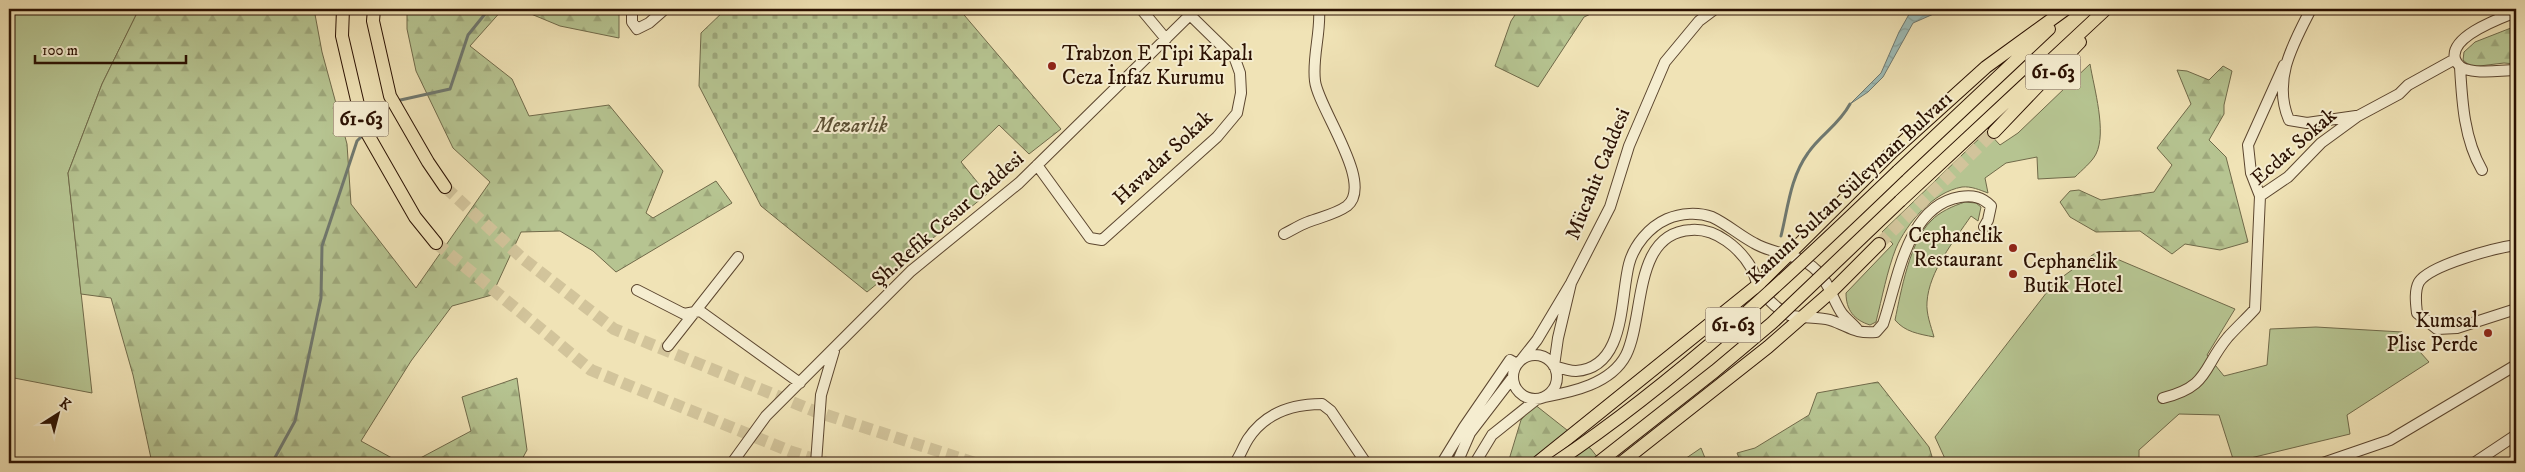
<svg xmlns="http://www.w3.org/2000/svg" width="2525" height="472" font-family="'IM FELL DW Pica',serif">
<defs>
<pattern id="forest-firs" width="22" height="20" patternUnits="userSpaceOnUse" patternTransform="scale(1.25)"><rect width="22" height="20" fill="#b6c491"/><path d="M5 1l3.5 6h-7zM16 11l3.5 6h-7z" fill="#9da77b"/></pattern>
<pattern id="cemetery-stones" width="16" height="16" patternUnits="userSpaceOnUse" patternTransform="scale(1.25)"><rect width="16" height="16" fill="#b6c491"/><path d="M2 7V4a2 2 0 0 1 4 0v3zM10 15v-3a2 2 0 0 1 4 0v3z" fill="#9da77b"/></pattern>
<pattern id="water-waves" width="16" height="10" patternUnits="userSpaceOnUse" patternTransform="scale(1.25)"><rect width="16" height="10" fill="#9dbcb7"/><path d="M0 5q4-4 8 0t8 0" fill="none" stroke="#87a19c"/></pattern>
</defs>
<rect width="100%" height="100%" fill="#f0e3b6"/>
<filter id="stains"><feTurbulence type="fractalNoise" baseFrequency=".004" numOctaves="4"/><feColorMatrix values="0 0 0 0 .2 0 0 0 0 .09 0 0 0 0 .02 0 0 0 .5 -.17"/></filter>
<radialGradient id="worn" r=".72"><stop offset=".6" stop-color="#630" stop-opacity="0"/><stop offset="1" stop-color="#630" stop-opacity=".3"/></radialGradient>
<path fill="#b6c491" stroke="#706a4a" d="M 9,9 L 139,9 L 102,84 L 68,173 L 92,393 L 9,377 Z
M 2090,64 C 2094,88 2107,132 2096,154 C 2092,162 2082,170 2075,177 L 2038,179 L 2037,157 L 2006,163 L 1985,178 L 1988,193 C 1980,190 1971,186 1962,187 C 1933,192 1907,223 1896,248 C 1887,271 1882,298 1876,322 L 1870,325 C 1854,320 1846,310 1846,293 L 1893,244 L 1882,232 L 1987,131 L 2000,145 L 2018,133 Z
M 1965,202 L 1976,203 L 1981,207 L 1978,221 L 1971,216 C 1954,241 1929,271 1927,302 C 1926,314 1931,326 1934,337 C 1919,334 1905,332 1895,320 C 1901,291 1910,241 1931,221 C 1939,212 1953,206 1965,202 Z
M 2098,251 L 2235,309 L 2207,355 L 2224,376 L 2267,365 L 2270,329 L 2316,327 L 2402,332 L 2429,362 L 2347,415 L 2350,434 L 2234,462 L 2219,415 L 2179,414 L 2139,450 L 2139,463 L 1947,463 L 1935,437 L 2054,283 Z"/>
<path fill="url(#forest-firs)" stroke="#706a4a" d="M 139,9 L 314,9 L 322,52 L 347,144 L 351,204 L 416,288 L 490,182 L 453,148 L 416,71 L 407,29 L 407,9 L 503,9 L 470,46 L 512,79 L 529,116 L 609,105 L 663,171 L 646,213 L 653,218 L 716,181 L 732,203 L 616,272 L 593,251 L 560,231 L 521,232 L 492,295 L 452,306 L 411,361 L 361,441 L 401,463 L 152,463 L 133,375 L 111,298 L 81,294 L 68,173 L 102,84 Z
M 519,9 L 619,9 L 619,38 L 560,26 Z
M 1519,9 L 1592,9 L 1595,12 L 1584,17 L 1538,87 L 1495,66 L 1511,21 Z
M 2516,26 L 2516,64 L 2504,63 L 2471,67 L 2463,60 L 2464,52 L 2475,42 Z
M 2223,66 L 2232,71 L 2224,105 L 2224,114 L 2209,140 L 2226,157 L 2248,242 L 2220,250 L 2185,244 L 2172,254 L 2140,231 L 2096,232 L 2070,217 L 2060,202 L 2070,191 L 2079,190 L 2101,200 L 2154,192 L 2172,165 L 2157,148 L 2191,104 L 2177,70 L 2187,71 L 2209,80 Z
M 517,378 L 527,450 L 520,463 L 411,463 L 471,431 L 462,397 Z
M 1878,382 L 1929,447 L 1934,463 L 1741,463 L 1737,453 L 1755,448 L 1809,415 L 1817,393 Z
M 1534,404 L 1591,449 L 1602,463 L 1508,463 L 1521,420 Z
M 1701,448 L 1707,463 L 1679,463 Z"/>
<path fill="url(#cemetery-stones)" stroke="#706a4a" d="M 726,9 L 959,9 L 1061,129 L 1029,154 L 999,125 L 961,162 L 987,194 L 867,292 L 761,206 L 699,86 L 701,33 Z"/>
<path fill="url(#water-waves)" stroke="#6f786f" d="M 1912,9 L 1945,9 L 1913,23 L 1883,77 L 1868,92 L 1850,104 L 1881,73 L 1899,32 Z"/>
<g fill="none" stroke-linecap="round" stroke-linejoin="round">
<path stroke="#6f786f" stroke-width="3" d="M 396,101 L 450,89 L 468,35 L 489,9
M 369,129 L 391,104
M 1781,236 C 1788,208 1790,178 1808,153 C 1821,134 1838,126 1850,104
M 272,463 L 295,421 L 321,298 L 322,246 L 357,141 L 364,134"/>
<path stroke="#d2c49b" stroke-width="12" stroke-dasharray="12 6" stroke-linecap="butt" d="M 445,187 L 522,258 L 614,329 L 814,411 L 975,463
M 436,243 L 591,370 L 792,452 L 827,463
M 1879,244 L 1994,132"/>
<defs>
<path id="minor" d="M 632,9 L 632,22 L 637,29 L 649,23 L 665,9
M 1141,9 L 1166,39
M 2311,9 C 2293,44 2272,80 2289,120 L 2307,123 L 2356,116
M 2516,12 C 2501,18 2449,36 2455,59 C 2457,65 2463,69 2469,70 C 2483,74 2502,70 2516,70
M 2460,67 C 2462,101 2464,139 2482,170
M 1037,165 L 1090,238 L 1102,240 L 1217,137 L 1237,113 L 1241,93 L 1240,73 L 1235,59 L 1190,15
M 2260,196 L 2288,177 L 2321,143 L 2358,116 L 2399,94 L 2408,85 L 2455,59
M 1284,234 C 1292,230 1300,225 1308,222 C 1321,217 1336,214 1347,206 C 1375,184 1318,108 1315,81 C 1312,57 1321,33 1319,9
M 2516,245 C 2495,248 2430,265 2419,282 C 2414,291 2416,304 2417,313 L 2437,329 L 2457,328 L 2516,309
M 1571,283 L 1558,338 L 1554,366 C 1560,368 1569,371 1576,371 C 1626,368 1620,298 1629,264 C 1634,245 1649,227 1667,219 C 1681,213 1698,212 1712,217 C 1727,224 1739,235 1754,243 C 1774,255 1799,253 1816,270 C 1829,282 1832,298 1841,312 C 1845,318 1852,323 1857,329
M 637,290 L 684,314 L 700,311 L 800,383
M 668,346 L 738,257
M1513 377a22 22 0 1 1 44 0a22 22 0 1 1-44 0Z
M 1522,359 L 1537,340 L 1571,283 L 1610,207 L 1629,146 L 1665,62 L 1699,21 L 1715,9
M 1544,397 C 1572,392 1611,384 1626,355 C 1645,318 1632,233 1691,230 C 1716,228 1740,248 1752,269 C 1754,273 1755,278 1757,283 C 1763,295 1774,306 1785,313 C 1792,319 1818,316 1830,320 C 1849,326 1854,334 1876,332 L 1883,324 C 1898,281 1906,206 1960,197 C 1973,195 1982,197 1991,206 L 1988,220 L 1984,227
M 2163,398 C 2210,386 2202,368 2228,337 C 2237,327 2247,318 2255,309 L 2260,196 L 2251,173 L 2248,145 L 2284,65
M 732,463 L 766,416 L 911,271 L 1019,183 L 1196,9
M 816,463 L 821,395 L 834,351
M 1235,463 C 1240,456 1243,447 1248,439 C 1265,413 1293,404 1322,404 L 1331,411 L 1366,463
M 1442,463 L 1464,427 L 1510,360 L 1517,364
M 1457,463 L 1470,433 L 1513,377
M 1475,463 L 1492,435 L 1537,399
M 2323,463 L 2390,440 L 2516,365
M 2474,463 L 2516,435"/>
<path id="major" d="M 343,9 L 342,36 L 363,126 L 415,217 L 436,243
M 374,9 L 373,21 L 390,96 L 428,162 L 445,187
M 1994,132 L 2080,42
M 1898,171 L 2049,29
M 1900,201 L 2106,9
M 1537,463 L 1758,285 L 1893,151 L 1986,67 L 2066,9
M 1621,463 L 1768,347 L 1832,291 L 1879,244"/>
</defs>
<use href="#minor" stroke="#5c462f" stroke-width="12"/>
<use href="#major" stroke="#2b1102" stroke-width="14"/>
<use href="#minor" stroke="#f5edd0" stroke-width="10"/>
<use href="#major" stroke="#f0e3b6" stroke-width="12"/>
<defs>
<path id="major-bridge" d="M 1555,463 C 1680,379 1790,275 1898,171
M 1598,463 L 1715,371 L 1772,323 L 1900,201"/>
</defs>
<use href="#major-bridge" stroke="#2b1102" stroke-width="14" stroke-linecap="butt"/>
<use href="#major-bridge" stroke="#f0e3b6" stroke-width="12"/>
</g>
<g fill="#8f2418" stroke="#f5edd0" stroke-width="2">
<circle cx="1052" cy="66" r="5"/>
<circle cx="2013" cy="248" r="5"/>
<circle cx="2013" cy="274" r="5"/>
<circle cx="2488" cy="333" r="5"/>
</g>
<g text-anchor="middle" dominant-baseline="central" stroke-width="4" stroke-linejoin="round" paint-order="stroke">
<g fill="#f5edd0" stroke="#685340" stroke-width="1">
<rect x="2025.5" y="54.5" width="55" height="35" rx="4"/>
<rect x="333.5" y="101.5" width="55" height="35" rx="4"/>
<rect x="1705.5" y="307.5" width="55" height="35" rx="4"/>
</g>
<g font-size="20" font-weight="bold" fill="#2b1102">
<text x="2053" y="72">61-63</text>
<text x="361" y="119">61-63</text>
<text x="1733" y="325">61-63</text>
</g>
<g font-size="21" fill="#2b1102" stroke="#f5edd0" text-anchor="start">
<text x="1062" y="54">Trabzon E Tipi Kapalı<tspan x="1062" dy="24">Ceza İnfaz Kurumu</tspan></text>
<text x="2003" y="236" text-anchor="end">Cephanelik<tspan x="2003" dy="24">Restaurant</tspan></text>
<text x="2023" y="262">Cephanelik<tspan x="2023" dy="24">Butik Hotel</tspan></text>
<text x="2478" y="321" text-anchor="end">Kumsal<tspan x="2478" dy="24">Plise Perde</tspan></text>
</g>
<g font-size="21" font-style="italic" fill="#5c5034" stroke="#f5edd0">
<text x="851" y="126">Mezarlık</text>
</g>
<g font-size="21" fill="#2b1102" stroke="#f5edd0">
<text transform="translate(2294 147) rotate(-41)">Ecdat Sokak</text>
<text transform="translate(1163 158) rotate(-43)">Havadar Sokak</text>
<text transform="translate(1598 174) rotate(-68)">Mücahit Caddesi</text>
<text transform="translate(1850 188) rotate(-43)">Kanuni Sultan Süleyman Bulvarı</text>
<text transform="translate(948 219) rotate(-41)">Şh.Refik Cesur Caddesi</text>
</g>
</g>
<rect width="2525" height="472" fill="none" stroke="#f0e3b6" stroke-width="30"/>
<rect x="10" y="10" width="2505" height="452" fill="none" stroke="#2b1102" stroke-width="2.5"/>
<rect x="15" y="15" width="2495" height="442" fill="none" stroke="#2b1102"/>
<g transform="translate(58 414) rotate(36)" stroke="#f5edd0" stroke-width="4" paint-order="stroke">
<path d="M0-4L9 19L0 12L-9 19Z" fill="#2b1102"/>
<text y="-8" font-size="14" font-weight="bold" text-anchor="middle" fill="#2b1102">K</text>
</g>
<path d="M35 55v8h151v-8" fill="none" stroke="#2b1102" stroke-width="2.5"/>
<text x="42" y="55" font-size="15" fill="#2b1102" stroke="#f5edd0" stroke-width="4" paint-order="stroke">100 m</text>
<rect width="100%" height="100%" filter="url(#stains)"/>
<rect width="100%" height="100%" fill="url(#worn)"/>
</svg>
